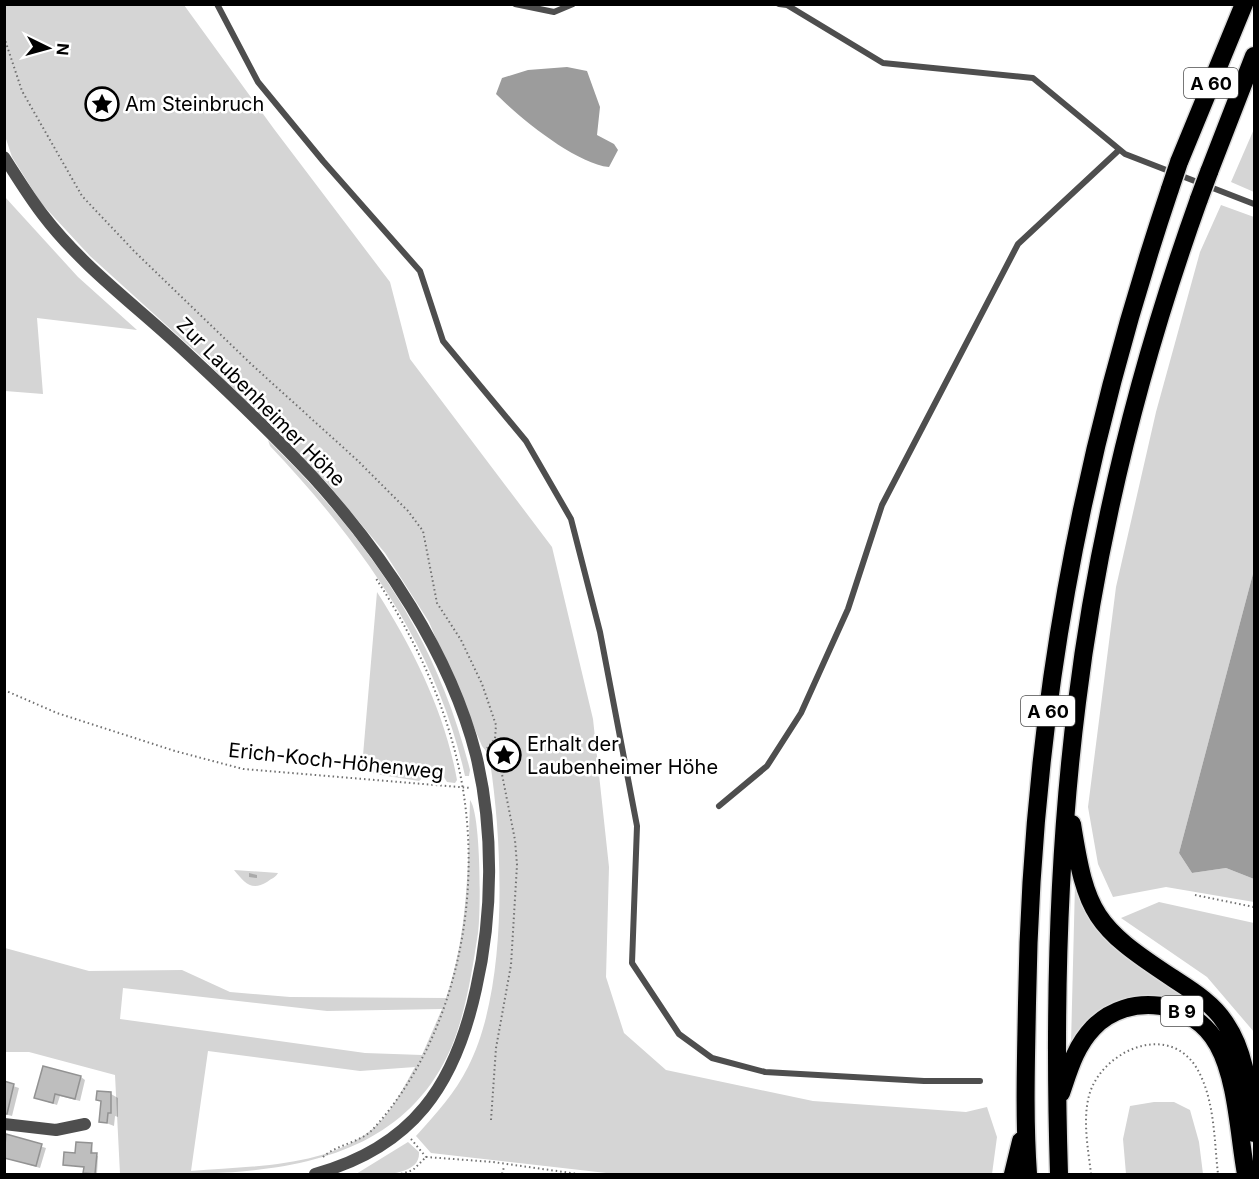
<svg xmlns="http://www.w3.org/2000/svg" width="1259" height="1179" font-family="Inter,sans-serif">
<rect width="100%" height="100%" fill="#fff"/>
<path fill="#d5d5d5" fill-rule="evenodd" d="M 5,5 L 184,5 L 274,129 L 390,282 L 410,359 L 552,547 L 593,719 L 609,867 L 606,977 L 624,1033 L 666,1070 L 813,1101 L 966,1112 L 987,1107 L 997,1137 L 992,1174 L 615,1174 L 431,1153 L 416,1136 C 436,1114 455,1093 468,1067 C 509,987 503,842 489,755 L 482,746 L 429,622 L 385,553 L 327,483 L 208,363 L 90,256 L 41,203 L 12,157 L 5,136 Z
M 1254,129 L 1254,192 L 1231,182 Z
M 5,197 L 78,277 L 137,330 L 37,318 L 43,394 L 5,391 Z
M 1221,205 L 1254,217 L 1254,570 L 1179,853 L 1192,873 L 1226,868 L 1254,879 L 1254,902 L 1166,887 L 1113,897 L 1098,864 L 1088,807 L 1116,587 L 1156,412 L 1200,252 Z
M 268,440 C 366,537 436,634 470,770 L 469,776 L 465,776 C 437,647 359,540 270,446 Z
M 377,592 C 414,650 445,713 457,780 L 455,783 L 447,782 L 442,774 L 425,776 L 419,781 L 375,774 L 362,767 Z
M 470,800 C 481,814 481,911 478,933 C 472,972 466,1012 451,1048 C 394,1179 243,1175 120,1174 L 115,1075 L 29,1052 L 5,1052 L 5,948 L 89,971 L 182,970 L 230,992 L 290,997 L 446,998 C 468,934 468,867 470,800 ZM 123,988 L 327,1011 L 442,1009 L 422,1055 L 365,1053 L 120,1019 ZM 208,1051 L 360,1071 L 415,1067 C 403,1088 390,1116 370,1131 C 322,1168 249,1166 191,1171 Z
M 234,870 L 278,873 C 275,878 272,878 267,882 C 251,892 244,882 234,870 Z
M 1075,884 L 1218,1023 L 1231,1058 L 1162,998 L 1071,1044 Z
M 1159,902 L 1254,923 L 1254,1032 L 1207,977 L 1121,918 Z
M 1154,1102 L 1174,1102 L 1190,1110 L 1199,1142 L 1203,1174 L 1126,1174 L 1123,1139 L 1130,1106 Z
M 408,1142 L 419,1152 C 421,1178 373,1175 356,1174 Z"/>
<path fill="#9c9c9c" d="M 567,67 L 587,71 L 600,107 L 597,135 L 614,144 L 618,150 L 609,167 C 575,163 521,119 496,94 L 502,78 L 528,70 Z
M 1254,570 L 1254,879 L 1226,868 L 1192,873 L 1179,853 Z"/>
<path fill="#0003" d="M 249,873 L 257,875 L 257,878 L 249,877 Z
M 81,1077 L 85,1080 L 80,1101 L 60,1096 L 57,1105 L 36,1098 Z
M 4,1083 L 19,1088 L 12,1116 L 4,1114 Z
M 111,1094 L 118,1098 L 118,1117 L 115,1116 L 114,1126 L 101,1121 L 102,1102 L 98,1100 Z
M 7,1136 L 46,1148 L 40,1168 L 4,1157 Z
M 92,1145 L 93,1154 L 98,1156 L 97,1174 L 85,1172 L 86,1167 L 77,1154 Z"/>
<path fill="#bebebe" stroke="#929292" stroke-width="1.5" d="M 43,1066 L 81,1076 L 75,1099 L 55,1094 L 53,1103 L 34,1098 Z
M 4,1081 L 14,1084 L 7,1114 L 4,1114 Z
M 97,1091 L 111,1092 L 111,1113 L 108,1113 L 107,1123 L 99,1122 L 101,1101 L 96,1100 Z
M 6,1134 L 42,1144 L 36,1166 L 4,1158 Z
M 76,1142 L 92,1143 L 91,1153 L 97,1153 L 95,1174 L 83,1173 L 84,1167 L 63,1165 L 64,1152 L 75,1153 Z"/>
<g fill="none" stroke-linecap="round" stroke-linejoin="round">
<defs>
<path id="motorway" d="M 1179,162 L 1244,4
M 1209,172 L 1254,56
M 1072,824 C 1086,914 1095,927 1171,977 C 1191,990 1213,1003 1226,1024 C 1247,1055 1249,1097 1254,1133
M 1061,1093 C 1069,1070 1075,1047 1093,1028 C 1128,991 1194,1000 1218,1045 C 1237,1079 1239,1136 1246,1174
M 1013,1174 L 1021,1141
M 1028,1174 C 1024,1118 1026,1060 1027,1003 C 1031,720 1080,457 1170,189
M 1059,1174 C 1054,1016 1057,859 1077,702 C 1098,531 1141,361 1199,199"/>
</defs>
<use href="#motorway" stroke="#dbdbdb" stroke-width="21"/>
<path stroke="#707070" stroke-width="2" stroke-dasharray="1.5 3" stroke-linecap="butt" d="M 4,37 L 22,91 L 82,196 L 135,252 L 251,364 L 357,460 L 408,511 L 423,531 L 437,603 L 461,640 L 482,684 L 496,725 L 495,739 L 487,748
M 4,690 L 57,713 L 175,751 L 243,769 L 471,788
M 1195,895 L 1254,907
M 491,1120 L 496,1048 L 511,965 L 517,865 L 515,840 L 495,739
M 411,1139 L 426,1157
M 323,1157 C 337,1144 361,1143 374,1128 C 459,1034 486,886 458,764 C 443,698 412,633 375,577
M 426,1157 L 493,1162 L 578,1174
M 401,1174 L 413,1170 L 425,1158
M 502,1174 L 504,1167
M 1091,1174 C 1088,1147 1080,1109 1094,1083 C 1114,1046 1170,1026 1196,1067 C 1215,1098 1214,1140 1218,1174"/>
<path stroke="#4e4e4e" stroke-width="6" d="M 217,4 L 258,82 L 323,161 L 420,271 L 443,341 L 526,441 L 571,519 L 600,632 L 637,826 L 632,963 L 679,1034 L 712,1058 L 765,1072 L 924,1081 L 980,1081
M 515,4 L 554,12 L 573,4
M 779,4 L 787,5 L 883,63 L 1033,78 L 1125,154 L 1254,204
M 719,806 L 767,766 L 801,713 L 848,609 L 882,505 L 1018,244 L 1119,150"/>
<path stroke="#4e4e4e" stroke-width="12" d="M 4,1124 L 56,1130 L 85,1124"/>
<path stroke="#4e4e4e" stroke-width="12" d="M 4,157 C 17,177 29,197 43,215 C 84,269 142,310 190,356 C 232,395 274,435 313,477 C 383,554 450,653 476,755 C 494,829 493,915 476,989 C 455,1085 413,1147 315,1174"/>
<use href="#motorway" stroke="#000" stroke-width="18"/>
<defs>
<path id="motorway-bridge" d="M 1170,189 L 1179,162
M 1199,199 L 1209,172"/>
</defs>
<use href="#motorway-bridge" stroke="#dbdbdb" stroke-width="21" stroke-linecap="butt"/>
<use href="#motorway-bridge" stroke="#000" stroke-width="18"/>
</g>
<defs>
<symbol id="sight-ring" viewBox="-11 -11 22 22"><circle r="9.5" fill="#fff" stroke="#000" stroke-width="1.5"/><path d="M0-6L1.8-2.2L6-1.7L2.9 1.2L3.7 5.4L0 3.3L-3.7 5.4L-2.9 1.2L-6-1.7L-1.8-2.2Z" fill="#000"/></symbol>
</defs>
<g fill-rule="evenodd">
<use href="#sight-ring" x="83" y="85" width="38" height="38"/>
<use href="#sight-ring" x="485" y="736" width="38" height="38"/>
</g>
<g text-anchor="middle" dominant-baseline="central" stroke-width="5" stroke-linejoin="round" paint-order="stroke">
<g fill="#fff" stroke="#4c4c4c" stroke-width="1.5">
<rect x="1184" y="68" width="54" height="30" rx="4.5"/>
<rect x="1021" y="696" width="54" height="30" rx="4.5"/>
<rect x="1161" y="996" width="42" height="30" rx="4.5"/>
</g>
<g font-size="18" font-weight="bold" fill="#000">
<text x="1211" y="83">A 60</text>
<text x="1048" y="711">A 60</text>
<text x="1182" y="1011">B 9</text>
</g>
<g font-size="20" fill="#000" stroke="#fff" text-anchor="start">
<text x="125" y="104">Am Steinbruch</text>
<text x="527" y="744">Erhalt der<tspan x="527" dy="23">Laubenheimer Höhe</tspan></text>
</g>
<g font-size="20" fill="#000" stroke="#fff">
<text transform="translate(261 402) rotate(45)">Zur Laubenheimer Höhe</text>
<text transform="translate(336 761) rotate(6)">Erich-Koch-Höhenweg</text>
</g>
</g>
<rect width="1259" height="1179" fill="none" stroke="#000000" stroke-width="12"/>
<g transform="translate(48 48) rotate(95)" stroke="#ffffff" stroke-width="4.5" paint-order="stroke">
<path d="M0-4.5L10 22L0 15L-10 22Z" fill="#000000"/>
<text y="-9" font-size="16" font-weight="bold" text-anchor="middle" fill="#000000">N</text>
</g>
</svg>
